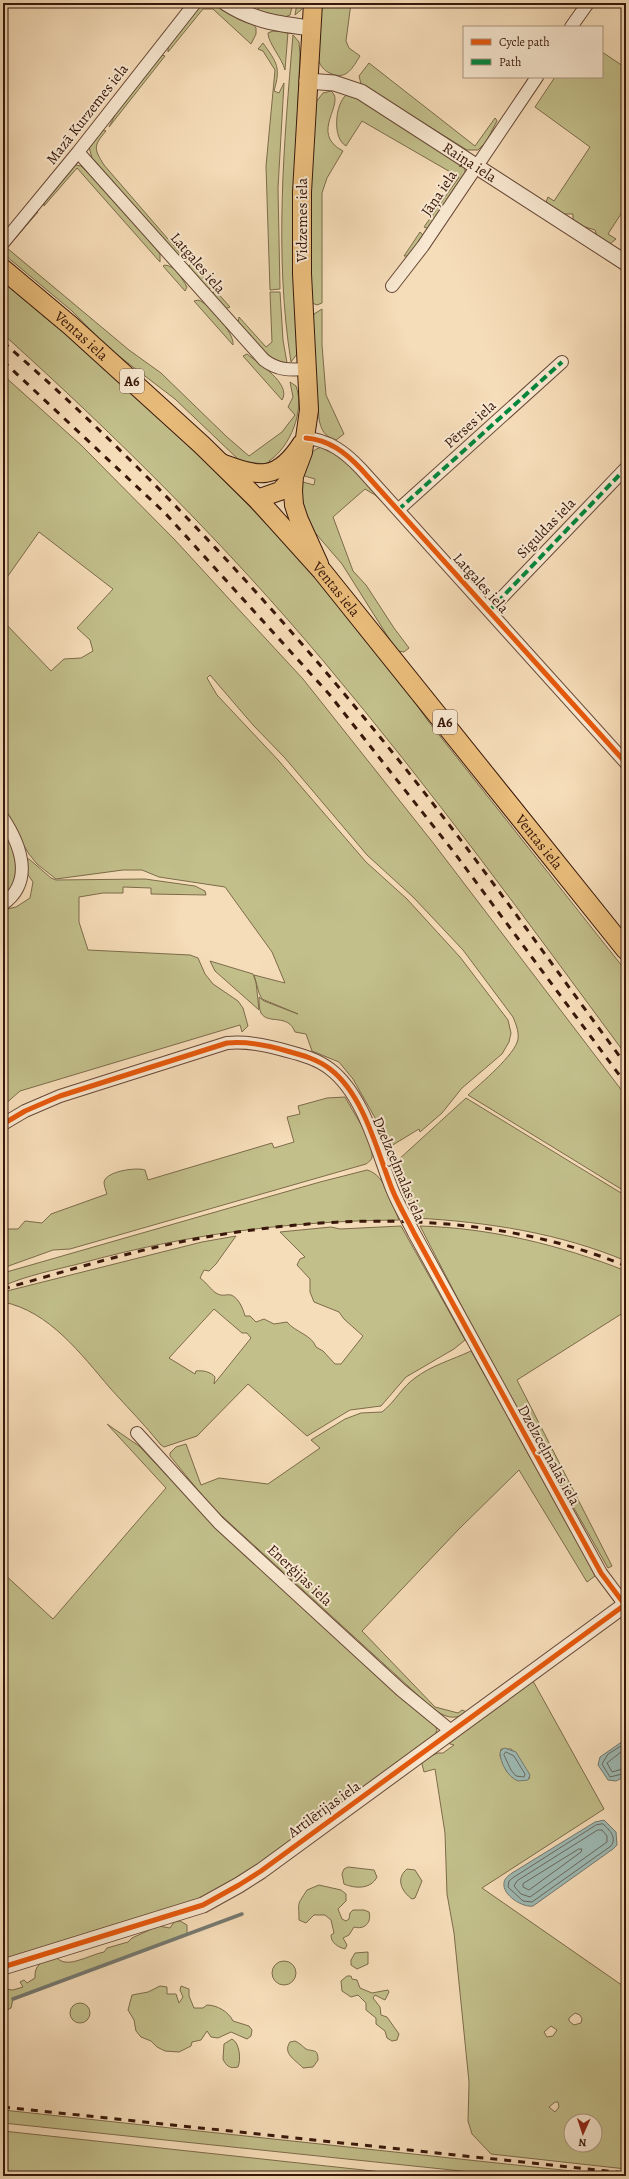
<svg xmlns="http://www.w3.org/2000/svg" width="629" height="2179" font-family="Alegreya,serif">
<rect width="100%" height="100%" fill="#f6ddb9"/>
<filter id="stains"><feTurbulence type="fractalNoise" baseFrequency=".005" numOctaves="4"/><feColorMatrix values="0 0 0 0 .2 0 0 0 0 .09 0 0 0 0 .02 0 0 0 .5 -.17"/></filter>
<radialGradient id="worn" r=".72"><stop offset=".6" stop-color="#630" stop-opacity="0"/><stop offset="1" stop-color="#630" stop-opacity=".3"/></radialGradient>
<path fill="#c2bf8b" stroke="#7d6b4a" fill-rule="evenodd" d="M 260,3 L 268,7 L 271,3 L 293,3 L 290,15 L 285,17 L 259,12 L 258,8 Z
M 297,3 L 305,3 L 301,10 L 295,15 Z
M 321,3 L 351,3 L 346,41 L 349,48 L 360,56 C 353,67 347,80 332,74 C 326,72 322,68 319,62 C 316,52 320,15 321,3 Z
M 206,4 L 215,5 L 254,25 L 256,28 L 256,34 L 251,44 L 213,9 L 203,9 L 168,52 L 168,46 L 198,7 Z
M 273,31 L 288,32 L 285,70 C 282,58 268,43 268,33 Z
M 293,35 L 299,42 L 300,55 L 295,169 L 297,354 L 291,362 C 274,255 284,142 293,35 Z
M 263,43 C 277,63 281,67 274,91 L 279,93 L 284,83 L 278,188 L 280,289 L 270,290 L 266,166 L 275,70 L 263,51 L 258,49 Z
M 602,52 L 626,68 L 626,206 L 608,234 L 616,239 L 610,244 L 597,236 L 595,230 L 582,226 L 573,220 L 573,214 L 564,214 L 546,202 L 548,197 L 554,201 L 590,147 L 535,107 L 555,77 L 602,77 Z
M 162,55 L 165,56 L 109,127 L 117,111 Z
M 369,63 L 475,146 L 495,118 L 496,119 L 497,121 L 486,142 L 478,150 L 467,150 L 361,84 L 359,76 Z
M 331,91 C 347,103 308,133 343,151 L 327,178 L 322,193 L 322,303 L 317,305 L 312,303 L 309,213 L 316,102 L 323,93 Z
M 346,95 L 362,100 L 465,167 L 465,177 L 429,229 L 424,227 L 459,177 L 362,121 L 346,146 C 332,138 335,105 346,95 Z
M 102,130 L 106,131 C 93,146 94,149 104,165 L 187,261 L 177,256 L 92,158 L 89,147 Z
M 76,165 L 81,166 L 117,201 L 160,254 L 160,262 L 77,168 L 44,206 L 44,203 L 70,169 Z
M 38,212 L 7,248 L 129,350 L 161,373 L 227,437 L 249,456 L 282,432 L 295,415 L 288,407 L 293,397 L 290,382 L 296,386 C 305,411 290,447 269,461 L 272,465 L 240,461 L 175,399 L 107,347 L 72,311 L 6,256 L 6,247 L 34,213 Z
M 420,232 L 424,236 L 408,256 L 404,256 Z
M 191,263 L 212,287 L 208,290 L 194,276 L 189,266 Z
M 165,265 C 176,266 182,279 187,287 L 185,291 L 163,266 Z
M 3,282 L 53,324 L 63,330 C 166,422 267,517 355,624 C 380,656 405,687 428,721 L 626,971 L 626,1055 C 528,922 431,789 325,663 C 226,545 117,437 3,334 Z
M 215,290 L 230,307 L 225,309 L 212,295 Z
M 270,292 L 280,292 L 283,340 L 287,363 C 267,360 251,339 238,324 L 239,317 L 266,347 L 272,342 Z
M 198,300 C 209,303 235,334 233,345 L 194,301 Z
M 322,309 L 322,345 L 326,395 L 344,434 L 336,440 C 325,437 321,430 319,419 L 312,321 L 314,314 Z
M 247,354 C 258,363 292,384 282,400 L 243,356 Z
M 3,375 L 81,445 L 175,540 L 242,613 L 303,679 L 434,844 L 626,1096 L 626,1192 L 468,1095 C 480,1084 516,1054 518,1039 C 519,1032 516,1024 513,1017 L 463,950 L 413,897 L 367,855 L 285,758 L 253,725 L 210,675 L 207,678 L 217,695 L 279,761 L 366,862 L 407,899 L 460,957 L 508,1020 L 511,1033 L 509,1042 L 502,1054 L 462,1088 L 442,1113 L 420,1132 L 419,1129 L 391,1146 L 353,1079 L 339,1062 L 312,1051 L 306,1034 L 295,1032 C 288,1013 268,1025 261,1013 C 259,1009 259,1002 259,997 L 264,1001 L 298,1014 L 262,999 L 259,993 L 254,975 L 285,983 L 272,952 L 225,887 L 159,877 L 142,870 L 123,870 L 56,879 L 37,864 L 29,854 L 3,811 L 3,621 L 51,671 L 64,659 L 81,658 L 93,651 L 90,640 L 77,628 L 113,589 L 39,532 L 3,583 Z
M 324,447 L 349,464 L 384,501 L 382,502 L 375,495 L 365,489 L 333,517 L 353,571 L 366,585 L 394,628 L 409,648 L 404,652 L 398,651 L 395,648 L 342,564 L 311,528 L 305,519 L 299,481 L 314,485 L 315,479 L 301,475 C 306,463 309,448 324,447 Z
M 3,827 L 18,860 L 14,883 L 3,897 Z
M 25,859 L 29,859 L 51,878 L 56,880 L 145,879 L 195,886 L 205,891 L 206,895 L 151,894 L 151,888 L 123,887 L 123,893 L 103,893 L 79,897 L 79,922 L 88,950 L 190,955 L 198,958 L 205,974 L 213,984 L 238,1001 L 243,1008 L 248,1026 L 242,1032 L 240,1025 L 20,1091 L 3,1106 L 3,910 L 16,907 L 30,898 L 33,882 L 26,872 Z
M 210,961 L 253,974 L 256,982 L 259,1010 L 215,971 Z
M 345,1097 C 353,1112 371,1137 372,1154 C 373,1159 370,1161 366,1164 L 70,1249 L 53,1250 L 3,1268 L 3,1244 L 8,1240 L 4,1236 L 6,1229 L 18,1229 L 25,1221 L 42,1223 L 51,1214 L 107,1194 C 106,1191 104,1186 104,1182 C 106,1171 137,1167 145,1170 L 148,1180 L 272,1143 L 274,1148 L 294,1142 L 287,1117 L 300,1114 L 298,1106 L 327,1098 Z
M 466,1098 L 626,1196 L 626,1261 C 560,1233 487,1222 416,1218 L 399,1177 L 397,1161 Z
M 367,1170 C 386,1175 392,1204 399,1220 C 290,1221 187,1234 82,1263 C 55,1270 28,1275 3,1286 L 3,1273 L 320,1182 Z
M 401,1226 L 465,1340 L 454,1349 L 406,1377 L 381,1406 L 350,1410 L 307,1436 L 248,1384 L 197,1436 L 164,1447 L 161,1445 C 145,1425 127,1407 110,1388 C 81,1354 49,1311 3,1302 L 3,1292 L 202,1242 L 236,1236 L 216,1264 L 209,1271 L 204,1270 L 200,1278 C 207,1283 211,1290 216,1293 C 222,1297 226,1294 231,1295 C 239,1298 243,1309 245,1316 L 250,1316 L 256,1322 L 264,1319 L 274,1324 L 287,1322 C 295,1332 312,1335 316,1347 L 323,1351 L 335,1364 L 341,1364 L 363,1336 L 344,1319 L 339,1312 L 314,1302 L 310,1292 L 310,1279 L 297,1265 L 300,1259 L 305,1257 L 280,1232 L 331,1227 L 340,1229 ZM 214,1309 L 242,1333 L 247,1333 L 251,1338 L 214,1384 L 215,1377 C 211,1372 203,1370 196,1371 L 195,1374 L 169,1358 Z
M 420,1226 C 491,1228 560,1245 626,1271 L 626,1311 L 517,1380 L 612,1566 L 608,1568 L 487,1355 Z
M 471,1351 L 567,1522 L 595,1576 L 587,1582 L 519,1470 L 459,1529 L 362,1631 L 435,1707 L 458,1713 L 462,1710 L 467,1712 C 453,1722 443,1716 431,1707 L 211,1506 L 170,1456 L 170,1453 L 176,1447 L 186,1444 L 201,1485 L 219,1478 L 268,1484 L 320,1448 L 311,1440 L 345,1419 L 361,1413 L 382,1412 C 395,1402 402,1387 415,1378 C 432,1365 452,1360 471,1351 Z
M 107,1424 L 139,1446 L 194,1504 L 435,1725 L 437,1730 L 435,1735 L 406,1758 L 353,1794 L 345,1794 L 345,1802 L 253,1870 L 206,1899 L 3,1962 L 3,1573 L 53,1619 L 166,1488 Z
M 533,1681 L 604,1809 L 482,1888 L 626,1988 L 626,2169 L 491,2154 L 472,2134 L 468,2121 L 469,2082 L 454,1933 L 447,1894 L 445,1833 L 435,1769 L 424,1772 L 421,1760 L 438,1753 L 443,1753 L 454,1745 L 447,1743 ZM 501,1749 L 511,1749 L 516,1753 L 530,1778 L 507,1772 L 500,1756 ZM 575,2013 L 580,2015 L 582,2019 L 581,2023 L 574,2025 L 569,2021 L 569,2018 ZM 551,2026 L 557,2030 L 553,2036 L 547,2037 L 544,2032 ZM 555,2102 L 558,2102 L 559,2107 L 555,2112 L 549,2107 ZM 571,2121 L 595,2121 L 595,2145 L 571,2145 Z
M 348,1867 L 374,1870 L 377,1877 C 371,1889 356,1889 344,1884 L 342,1874 L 344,1869 Z
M 407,1869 L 415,1870 L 422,1881 L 415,1898 L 412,1899 C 402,1892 395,1879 407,1869 Z
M 319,1885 L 341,1890 L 346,1894 L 346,1901 L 338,1909 L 342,1919 L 346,1921 L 349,1919 L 350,1913 L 353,1910 L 364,1910 L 369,1912 C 372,1923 364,1930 354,1927 L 349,1935 L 343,1938 L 347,1945 L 345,1949 C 338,1947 331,1943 331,1935 L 334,1933 L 331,1920 L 325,1915 L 314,1915 L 306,1923 L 299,1920 C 299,1901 296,1907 307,1890 Z
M 180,1921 L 187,1925 L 187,1934 L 13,1999 L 11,2008 L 3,2012 L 3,1989 L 13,1990 L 23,1987 L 20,1982 L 24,1980 L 27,1983 L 35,1978 C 34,1964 43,1961 54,1957 C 58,1958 61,1962 65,1962 C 75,1964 93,1954 104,1952 L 107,1948 L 128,1942 L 132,1938 L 158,1926 L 170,1928 L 174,1922 Z
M 368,1952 L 368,1964 L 357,1969 L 351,1965 L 351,1960 L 355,1953 Z
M272 1973a12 12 0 1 1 24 0a12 12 0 1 1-24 0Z
M 347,1976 L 351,1976 L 352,1979 L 357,1980 L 360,1988 L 372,1993 L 388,1990 L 389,1992 L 385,2000 L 375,1995 L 373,1998 L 380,2007 L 381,2015 L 387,2017 L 399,2034 L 397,2040 L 392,2041 L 387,2038 L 385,2031 L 376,2024 L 376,2018 L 366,2010 L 366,2003 L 358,1995 L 351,1997 L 342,1991 L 341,1981 Z
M 160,1986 L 167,1987 L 167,1994 L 176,1994 L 179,2003 L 183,1997 L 180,1990 L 181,1986 L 189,1989 L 189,1996 L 194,2008 L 203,2008 L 207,2005 C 217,2005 229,2012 233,2021 L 249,2026 L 252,2030 L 251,2036 L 247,2039 L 231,2032 L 218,2038 L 211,2037 L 207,2031 L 201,2040 L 192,2042 L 191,2046 L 179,2052 L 165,2051 L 157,2047 L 151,2041 L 141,2037 L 136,2031 L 134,2020 L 128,2010 L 132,1995 L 148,1992 Z
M70 2013a10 10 0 1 1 20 0a10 10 0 1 1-20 0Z
M 232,2039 C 240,2043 241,2060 238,2067 C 230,2069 226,2066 223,2059 L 224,2044 Z
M 295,2041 C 300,2043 303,2047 306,2049 C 313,2052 318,2048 318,2060 L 313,2067 L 303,2068 C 296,2060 282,2054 290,2042 Z
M 3,2110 L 618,2176 L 509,2176 L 3,2123 Z
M 3,2131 L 419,2176 L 3,2176 Z"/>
<path fill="#9ebbb5" stroke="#757971" d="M 626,1739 L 626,1776 L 616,1781 L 608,1780 L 598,1765 L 600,1757 Z
M 504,1748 L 516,1752 L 530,1775 L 528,1780 L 518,1781 C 508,1777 500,1763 500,1752 Z
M 604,1820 L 616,1832 L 617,1845 L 613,1849 L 533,1906 C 523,1908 502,1895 504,1883 C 504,1879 508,1876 512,1873 L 595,1822 Z"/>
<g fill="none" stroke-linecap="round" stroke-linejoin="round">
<path stroke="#6b6960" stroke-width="1" d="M 626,1743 L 608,1754 L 602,1764 L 610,1777 L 626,1773
M 626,1748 L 607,1763 L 612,1772 L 626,1768
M 506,1752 L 514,1756 L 525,1774 L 524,1777 L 516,1776 L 511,1770 L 504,1755 Z
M 603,1824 C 610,1830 617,1838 611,1846 L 532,1902 L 523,1901 L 508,1887 L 509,1881 L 514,1877 L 596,1825 Z
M 598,1830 L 602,1830 L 607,1836 L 607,1842 L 530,1897 L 521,1894 L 514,1886 L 517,1881 Z
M 579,1849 L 582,1849 L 581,1852 L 529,1890 L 523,1887 L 523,1884 Z"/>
<path stroke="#757971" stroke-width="3.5" d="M 13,1999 L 242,1914"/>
<defs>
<path id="minor" d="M 571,27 L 588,3
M 78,152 L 264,360 C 278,371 291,370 308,369
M 3,243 L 78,152 L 195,3
M 392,286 L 423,246 L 537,77
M 306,438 C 329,440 345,452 361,469 L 626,763
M 398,510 L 562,362
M 489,611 L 626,468
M 3,818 C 20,844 35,881 3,904
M 3,1124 L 25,1111 L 60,1096 L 227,1043 C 248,1041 267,1045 287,1051 C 302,1055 317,1059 330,1069 C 364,1095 377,1151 392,1189 C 398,1204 407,1219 414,1233 L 601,1573 L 625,1605
M 137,1433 L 219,1523 L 401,1690 L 451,1731"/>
<g id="tertiary">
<path d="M 226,3 C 254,21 278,24 311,28"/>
<path id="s1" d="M 307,81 L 334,83 L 361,92 L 626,263"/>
<path d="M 3,1967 L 203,1905 L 239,1885 L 261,1871 L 626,1604"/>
</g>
<path id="primary" d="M 313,3 L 302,192 L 302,274 L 309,410 L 303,452 L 294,476 L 293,491 L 294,505 L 299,520 L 319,564
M 221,463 C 259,477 277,482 302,443
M 257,499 L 280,491 L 294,476"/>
<g id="trunk">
<path id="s2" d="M 3,269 L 71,326 L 202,445 L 257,499 L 322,571 L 626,950"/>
</g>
</defs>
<use href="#minor" stroke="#684836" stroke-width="14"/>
<use href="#tertiary" stroke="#684836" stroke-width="17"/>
<use href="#primary" stroke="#38170a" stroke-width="20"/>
<use href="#trunk" stroke="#38170a" stroke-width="21"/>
<use href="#minor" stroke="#f9e9d2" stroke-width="12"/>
<use href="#tertiary" stroke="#f9e9d2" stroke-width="15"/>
<use href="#primary" stroke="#ebbe7c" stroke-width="18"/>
<use href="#trunk" stroke="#ebbe7c" stroke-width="19"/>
<path stroke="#38170a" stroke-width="3" stroke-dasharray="7 7" stroke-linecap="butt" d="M 3,342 C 142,463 268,599 384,742 C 469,846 546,957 626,1065
M 3,361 L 165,513 L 329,694 L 453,851 L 626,1084
M 3,1289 C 63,1272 124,1253 185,1241 C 330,1213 488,1209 626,1266
M 3,2107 L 626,2173"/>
<path stroke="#00873e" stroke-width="4" stroke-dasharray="8 4" stroke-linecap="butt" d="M 398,510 L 562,362
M 489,611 L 626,468"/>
<defs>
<path id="cycleway" d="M 306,438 C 329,440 345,452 361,469 L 626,763
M 3,1124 L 25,1111 L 60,1096 L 227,1043 C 248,1041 267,1045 287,1051 C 302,1055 317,1059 330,1069 C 364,1095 377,1151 392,1189 C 398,1204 407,1219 414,1233 L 601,1573 L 625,1605
M 3,1967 L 203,1905 L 239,1885 L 261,1871 L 626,1604"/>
</defs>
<use href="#cycleway" stroke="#f9e9d2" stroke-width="8"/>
<use href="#cycleway" stroke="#e8590c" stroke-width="5"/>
</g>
<g text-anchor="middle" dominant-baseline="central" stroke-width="4" stroke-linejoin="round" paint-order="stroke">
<g fill="#f9e9d2" stroke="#725646" stroke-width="1">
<rect x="120" y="369" width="24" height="24" rx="3"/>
<rect x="433" y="710" width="24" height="24" rx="3"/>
</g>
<g font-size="14" font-weight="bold" fill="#38170a">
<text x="132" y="381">A6</text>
<text x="445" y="722">A6</text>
</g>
<g font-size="15" fill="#38170a" stroke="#f9e9d2">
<text transform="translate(87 114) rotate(-52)">Mazā Kurzemes iela</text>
<text stroke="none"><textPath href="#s1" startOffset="185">Raiņa iela</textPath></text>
<text transform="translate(439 193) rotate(-56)">Jāņa iela</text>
<text transform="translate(302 220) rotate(-90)">Vidzemes iela</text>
<text transform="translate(198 263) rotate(49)">Latgales iela</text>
<text stroke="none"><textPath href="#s2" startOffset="103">Ventas iela</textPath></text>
<text transform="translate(470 424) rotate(-42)">Pērses iela</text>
<text transform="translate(546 528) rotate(-46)">Siguldas iela</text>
<text transform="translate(481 583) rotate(48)">Latgales iela</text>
<text stroke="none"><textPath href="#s2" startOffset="463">Ventas iela</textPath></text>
<text stroke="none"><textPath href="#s2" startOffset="787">Ventas iela</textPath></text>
<text transform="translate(399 1169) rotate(67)">Dzelzceļmalas iela</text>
<text transform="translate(549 1455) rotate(61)">Dzelzceļmalas iela</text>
<text transform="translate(300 1575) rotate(43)">Enerģijas iela</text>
<text transform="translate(324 1809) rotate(-36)">Artilērijas iela</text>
</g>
</g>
<rect width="629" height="2179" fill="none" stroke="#f6ddb9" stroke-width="16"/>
<rect x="4" y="4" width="621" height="2171" fill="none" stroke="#38170a" stroke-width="2"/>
<rect x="8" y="8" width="613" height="2163" fill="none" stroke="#38170a"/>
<rect x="463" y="26" width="140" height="52" fill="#f9e9d2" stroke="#ac9582"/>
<rect x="471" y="39" width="20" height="6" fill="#e8590c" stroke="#ac9582"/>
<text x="499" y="46" font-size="12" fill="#38170a">Cycle path</text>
<rect x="471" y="59" width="20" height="6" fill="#00873e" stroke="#ac9582"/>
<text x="499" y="66" font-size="12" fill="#38170a">Path</text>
<g transform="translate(583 2133) rotate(183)"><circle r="19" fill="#f9e9d2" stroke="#ac9582"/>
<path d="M0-3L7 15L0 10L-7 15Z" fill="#8f2418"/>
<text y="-6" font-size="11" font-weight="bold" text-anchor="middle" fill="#38170a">N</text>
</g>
<rect width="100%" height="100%" filter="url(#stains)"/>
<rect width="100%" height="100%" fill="url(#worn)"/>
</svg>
